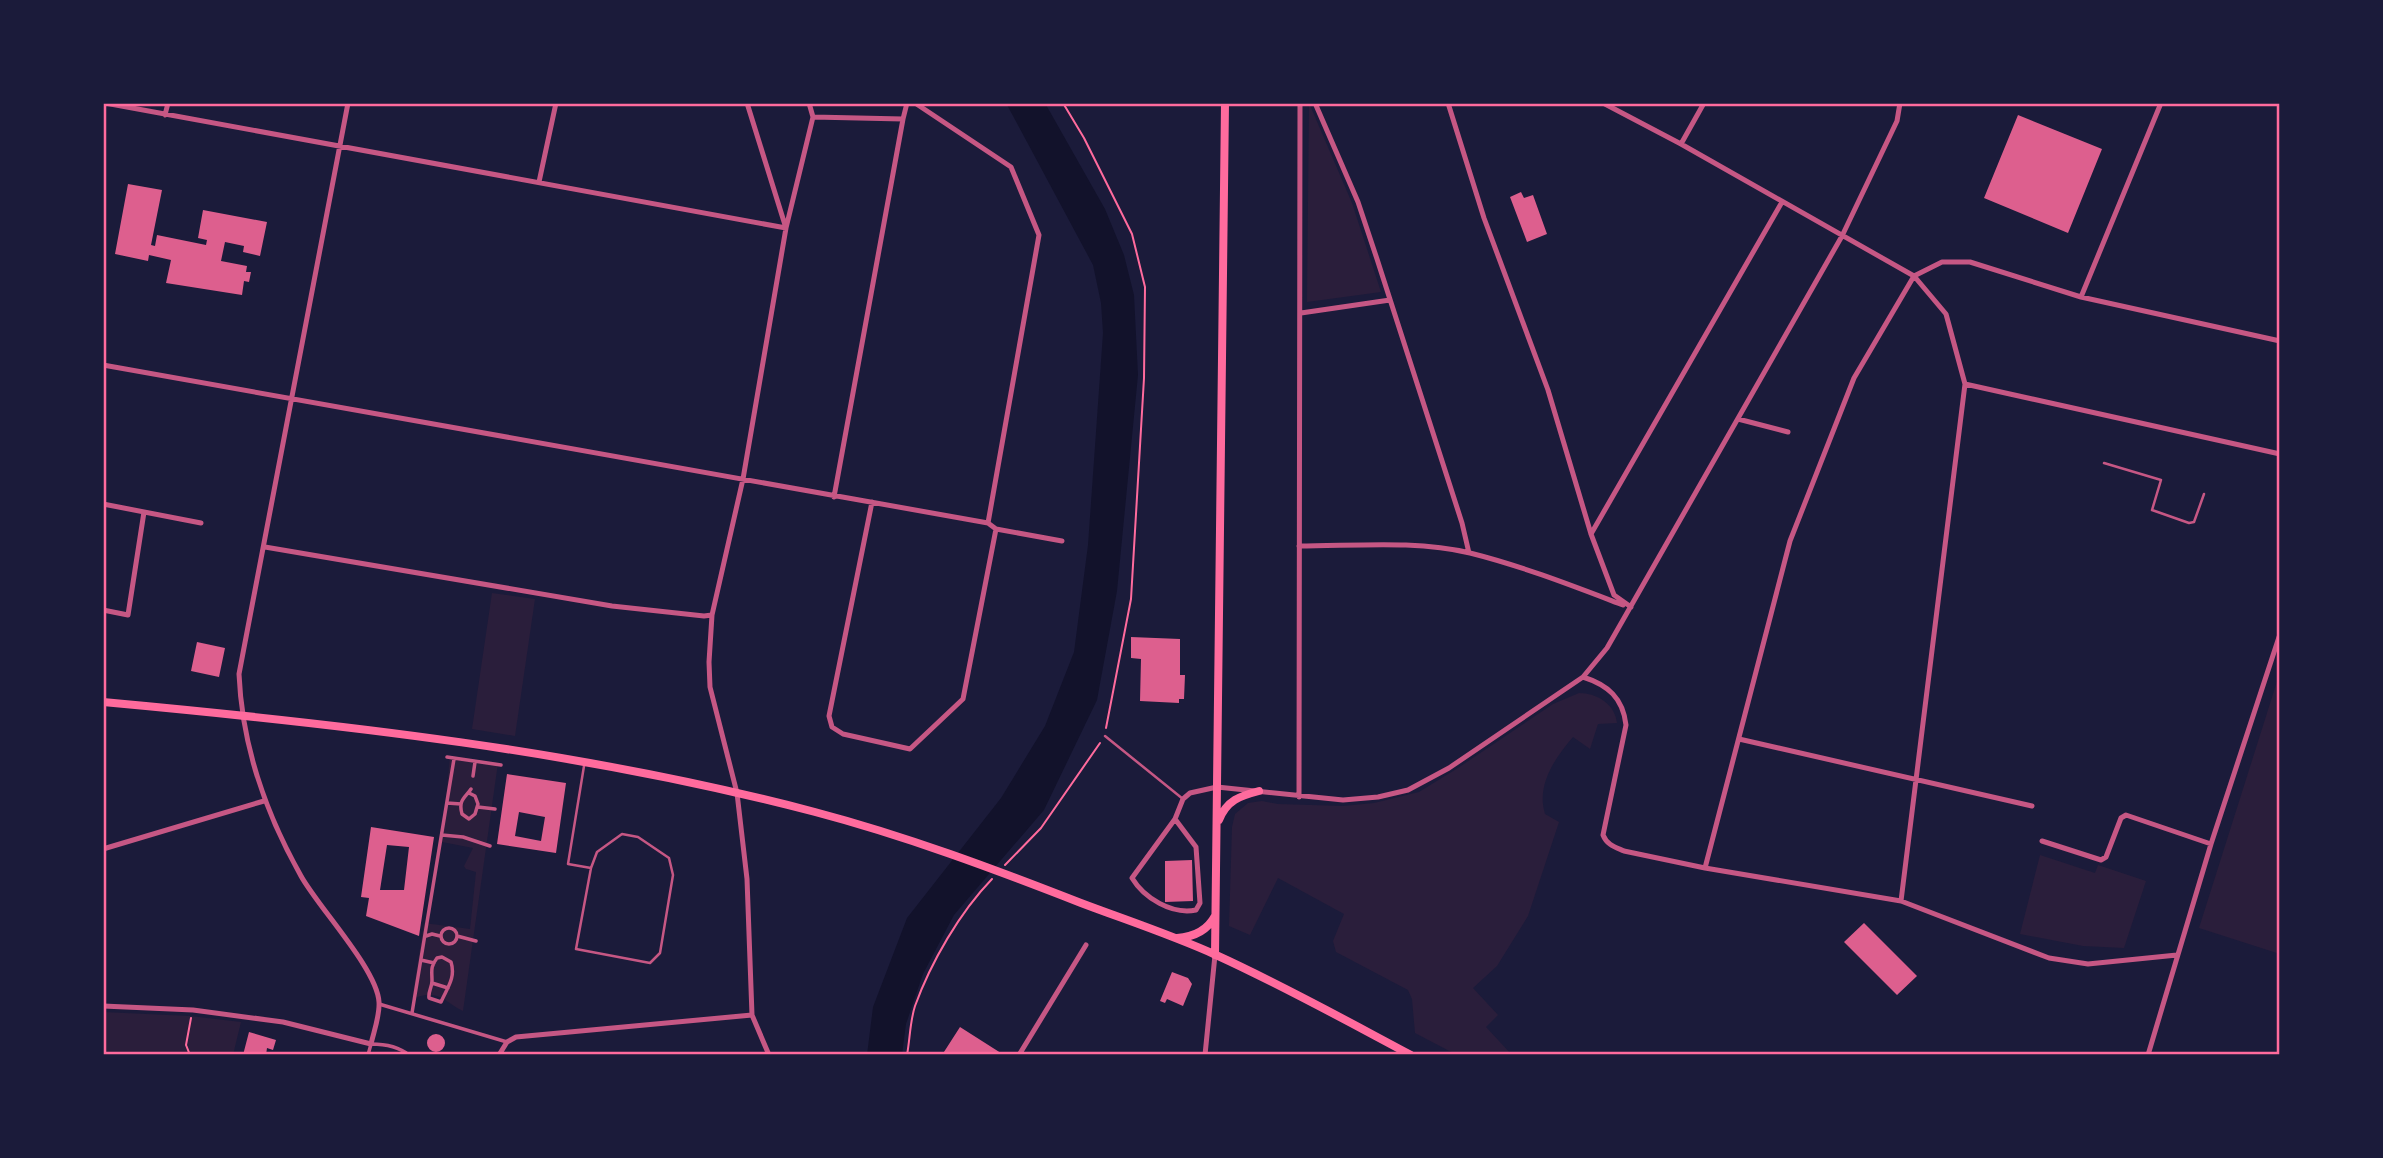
<svg xmlns="http://www.w3.org/2000/svg" width="2383" height="1158" font-family="'Times New Roman',serif">
<rect width="100%" height="100%" fill="#1b1b3a"/>
<path fill="#2a1e3b" d="M 1309,103 L 1352,203 L 1381,292 L 1307,302 Z
M 492,593 L 535,599 L 515,736 L 472,729 Z
M 2280,672 L 2280,954 L 2199,928 Z
M 1579,693 C 1597,693 1615,704 1617,723 L 1598,724 L 1590,749 L 1573,737 C 1555,758 1536,785 1545,814 L 1559,822 L 1528,916 L 1497,966 L 1473,988 L 1498,1015 L 1486,1027 L 1512,1055 L 1457,1055 L 1415,1033 L 1412,999 L 1408,990 L 1336,952 L 1333,941 L 1344,914 L 1278,878 L 1250,935 L 1229,926 L 1232,827 L 1235,814 L 1248,803 L 1262,801 L 1278,804 L 1343,806 L 1374,803 L 1419,792 L 1458,768 L 1553,704 Z
M 450,756 L 498,763 L 463,1011 C 442,1001 439,988 412,999 L 424,923 L 470,929 L 476,872 L 466,869 L 464,866 L 473,848 L 442,842 Z
M 2040,855 L 2095,873 L 2098,865 L 2146,881 L 2124,948 L 2083,946 L 2020,934 Z
M 103,1012 L 190,1016 L 241,1022 L 233,1055 L 103,1055 Z"/>
<path fill="#12122b" d="M 1006,103 L 1045,103 L 1105,209 L 1124,255 L 1134,295 L 1138,375 L 1117,591 L 1097,700 L 1044,810 L 954,915 L 923,974 L 906,1024 L 902,1055 L 867,1055 L 873,1007 L 907,918 L 1001,798 L 1045,726 L 1074,652 L 1088,545 L 1103,333 L 1101,303 L 1093,265 Z"/>
<path fill="#dd5f8e" fill-rule="evenodd" d="M 2018,115 L 2102,149 L 2068,233 L 1984,198 Z
M 128,184 L 162,190 L 151,245 L 155,246 L 157,235 L 206,245 L 207,240 L 198,238 L 203,210 L 267,222 L 260,256 L 243,252 L 244,246 L 225,242 L 221,261 L 247,266 L 246,272 L 251,272 L 249,282 L 244,281 L 242,295 L 166,283 L 171,260 L 149,255 L 148,261 L 115,254 Z
M 1521,192 L 1524,198 L 1533,195 L 1547,234 L 1527,242 L 1510,197 Z
M 1131,637 L 1180,639 L 1180,675 L 1185,675 L 1184,699 L 1179,699 L 1179,703 L 1140,701 L 1141,659 L 1131,658 Z
M 197,642 L 225,648 L 219,677 L 191,671 Z
M 507,774 L 566,783 L 556,853 L 497,844 ZM 519,812 L 545,817 L 541,841 L 515,836 Z
M 371,827 L 434,837 L 419,936 L 366,916 L 369,898 L 361,897 ZM 387,845 L 409,847 L 404,890 L 380,890 Z
M 1192,860 L 1193,901 L 1165,902 L 1165,861 Z
M 1864,923 L 1917,976 L 1897,995 L 1844,942 Z
M 1172,972 L 1188,978 L 1192,984 L 1183,1006 L 1167,999 L 1165,1003 L 1160,1001 Z
M 960,1027 L 1004,1055 L 942,1055 Z
M 249,1032 L 276,1040 L 273,1050 L 267,1048 L 266,1055 L 243,1055 Z
M427 1043a9 9 0 1 1 18 0a9 9 0 1 1-18 0Z"/>
<g fill="none" stroke-linecap="round" stroke-linejoin="round">
<path stroke="#ff6b9d" stroke-width="2" d="M 1063,103 L 1084,138 L 1132,234 L 1145,287 L 1144,378 L 1131,599 L 1106,728
M 1005,865 L 1041,828 L 1100,743
M 190,1055 L 186,1045 L 191,1018
M 907,1055 C 910,1039 910,1021 915,1006 C 931,962 960,912 992,879"/>
<path stroke="#c65784" stroke-width="2.5" d="M 2104,463 L 2161,480 L 2152,510 L 2189,523 L 2194,522 L 2204,494
M 1105,736 L 1183,799
M 584,766 L 568,864 L 591,868
M 622,834 L 638,837 L 669,858 L 673,875 L 660,953 L 650,963 L 576,949 L 591,868 L 597,852 Z"/>
<path stroke="#c65784" stroke-width="3.5" d="M 447,757 L 501,765
M 473,776 L 475,762
M 469,793 L 475,796 L 478,804 L 475,814 L 469,819 L 462,814 C 458,800 465,798 471,789
M 447,803 L 461,804
M 478,807 L 495,809
M 442,835 L 463,837 L 490,846
M441 936a8 8 0 1 1 16 0a8 8 0 1 1-16 0Z
M 426,936 L 432,934 L 440,936
M 457,936 L 476,941
M 442,957 L 451,962 C 456,978 447,988 441,1002 L 429,998 C 428,992 432,987 432,981 C 432,971 430,967 437,958 Z
M 421,960 L 434,963
M 432,983 L 448,988
M 379,1004 L 507,1042
M 412,1013 L 454,759
M 368,1055 L 371,1044 C 385,1044 398,1046 409,1055"/>
<path stroke="#c65784" stroke-width="5" d="M 105,103 L 786,228
M 747,103 L 785,225
M 809,103 L 813,117
M 915,103 L 1011,167 L 1039,235 L 988,523
M 1315,103 L 1358,202 L 1377,259 L 1462,523 L 1469,553
M 1448,103 L 1484,218 L 1548,390 L 1591,534 L 1614,595 L 1631,607
M 1603,103 L 1681,144 L 1914,276 L 1946,314 L 1965,384 L 1901,901
M 165,115 L 168,103
M 813,117 L 903,119 L 907,103
M 1681,144 L 1704,103
M 539,182 L 556,103
M 2081,297 L 2161,103
M 1301,313 L 1390,300
M 103,365 L 988,523 L 996,529 L 1062,541
M 1965,384 L 2280,454
M 1738,419 L 1788,432
M 834,497 L 903,119
M 872,502 L 829,716 L 832,727 L 843,734 L 910,749 L 963,699 L 996,529
M 103,504 L 201,523
M 1591,534 L 1782,202
M 1299,546 C 1355,546 1416,540 1470,553 C 1522,566 1573,586 1623,605
M 265,547 L 612,606 L 704,616 L 712,615
M 103,610 L 128,615 L 144,512
M 1583,677 C 1608,685 1623,698 1626,725 L 1603,835 C 1607,845 1615,847 1624,851 L 1705,868 L 1901,901 L 2049,958 L 2088,964 L 2177,955
M 1739,739 L 2032,806
M 1299,797 L 1300,103
M 1175,819 L 1196,847 L 1200,903 L 1196,910 C 1172,915 1144,898 1132,878 L 1175,819 L 1183,799 L 1190,793 L 1217,787 L 1343,800 L 1378,797 L 1408,790 L 1449,768 L 1583,677 L 1607,648 L 1842,236 L 1897,121 L 1900,103
M 2042,841 L 2101,860 L 2106,857 L 2121,818 L 2126,815 L 2211,844
M 103,849 L 264,801
M 1705,868 L 1790,541 L 1854,378 L 1914,276 L 1942,262 L 1970,262 L 2081,297 L 2280,341
M 103,1006 L 193,1010 L 283,1022 L 371,1044 C 374,1031 380,1015 379,1002 C 377,969 318,907 301,876 C 266,814 242,745 239,674 L 348,103
M 499,1055 L 507,1042 L 516,1037 L 752,1015
M 769,1055 L 752,1015 L 747,879 L 737,793 L 710,687 L 709,662 L 712,615 L 743,479 L 786,228 L 813,117
M 1019,1055 L 1086,945
M 1205,1055 L 1215,955
M 2148,1055 L 2211,844 L 2280,634"/>
<path stroke="#ff6b9d" stroke-width="8" d="M 103,702 C 342,724 583,751 815,812 C 906,836 994,869 1081,903 C 1126,920 1172,935 1216,955 C 1282,985 1347,1021 1411,1055
M 1219,820 C 1227,800 1240,796 1259,791
M 1177,938 C 1194,937 1207,931 1215,916
M 1215,955 L 1225,103"/>
</g>
<rect width="2383" height="1158" fill="none" stroke="#1b1b3a" stroke-width="210"/>
<rect x="105" y="105" width="2173" height="948" fill="none" stroke="#ff6b9d" stroke-width="2.5"/>
</svg>
